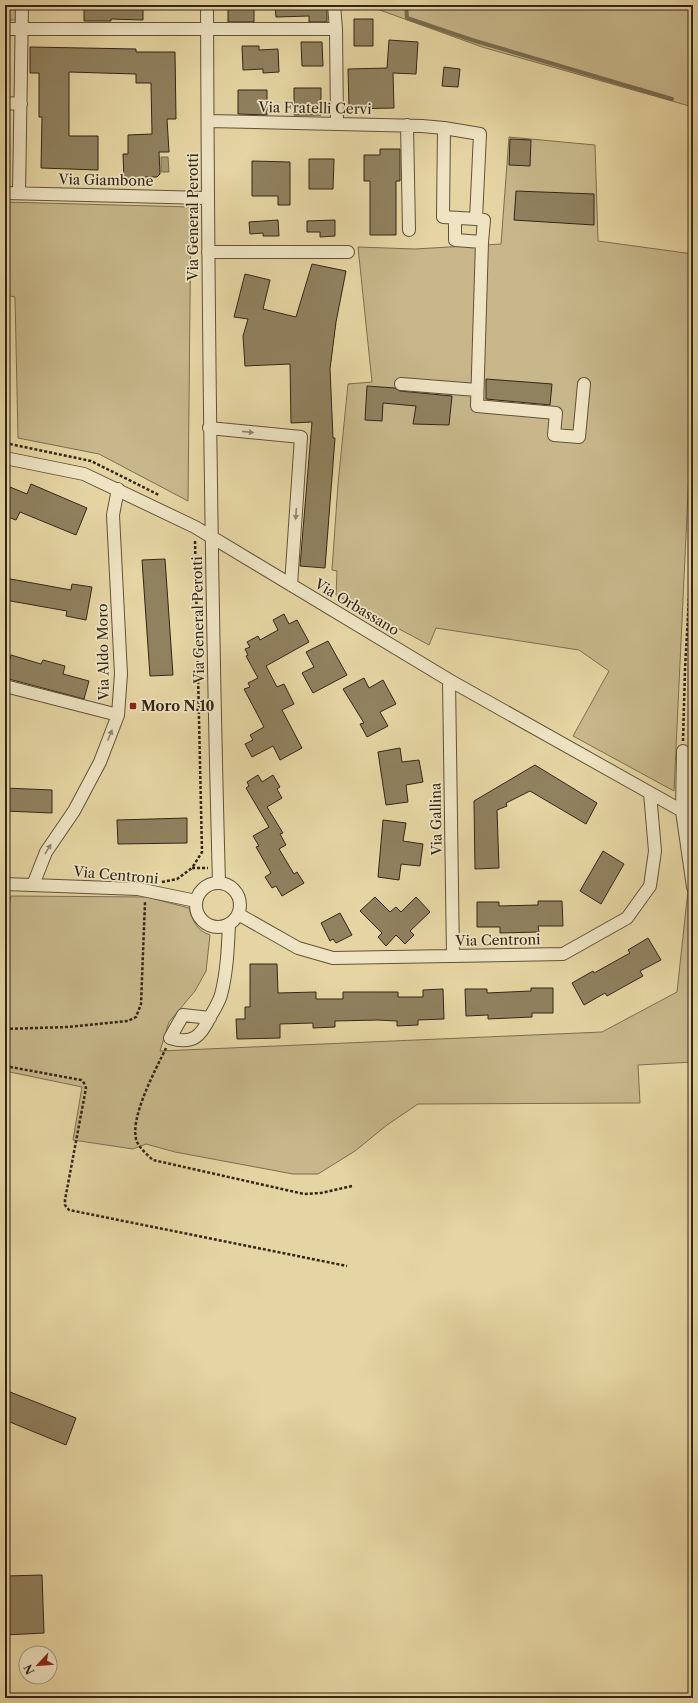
<svg xmlns="http://www.w3.org/2000/svg" width="698" height="1703" font-family="'Libre Caslon Text',serif">
<rect width="100%" height="100%" fill="#e5d5a2"/>
<filter id="stains"><feTurbulence type="fractalNoise" baseFrequency=".005" numOctaves="4"/><feColorMatrix values="0 0 0 0 .2 0 0 0 0 .09 0 0 0 0 .02 0 0 0 .5 -.17"/></filter>
<radialGradient id="worn" r=".72"><stop offset=".6" stop-color="#630" stop-opacity="0"/><stop offset="1" stop-color="#630" stop-opacity=".3"/></radialGradient>
<path fill="#c7b78a" stroke="#7d6e50" d="M 5,5 L 20,5 L 20,20 L 5,20 Z
M 366,5 L 693,5 L 693,107 L 482,47 Z
M 509,137 L 595,145 L 598,241 L 693,254 L 693,387 L 674,791 L 573,736 L 609,671 L 579,650 L 436,628 L 429,645 L 336,595 L 337,571 L 332,570 L 338,484 L 348,384 L 372,382 L 358,247 L 415,249 L 501,244 Z
M 5,202 L 191,207 L 188,501 L 99,454 L 18,438 L 15,297 L 5,295 Z
M 689,881 L 693,906 L 693,1062 L 638,1065 L 640,1103 L 418,1104 L 387,1125 L 355,1151 L 318,1174 L 293,1174 L 175,1152 L 146,1144 L 133,1149 L 73,1140 L 82,1087 L 5,1071 L 5,924 L 11,896 L 147,897 L 189,908 C 192,920 197,931 210,935 L 206,971 L 195,991 L 169,1022 L 160,1051 L 602,1032 L 677,992 Z"/>
<path fill="#a89a73" stroke="#796c4e" d="M 161,157 L 168,157 L 169,172 L 161,172 Z"/>
<g fill="none" stroke-linecap="round" stroke-linejoin="round">
<path stroke="#796c4e" stroke-width="4" d="M 406,5 L 407,18 L 472,40 L 672,99"/>
</g>
<path fill="#90815f" stroke="#332617" d="M 84,5 L 143,5 L 143,20 L 111,19 L 111,21 L 84,21 Z
M 228,5 L 254,5 L 254,22 L 228,22 Z
M 275,5 L 327,5 L 327,22 L 309,22 L 309,16 L 276,17 Z
M 354,19 L 373,19 L 373,46 L 354,46 Z
M 389,40 L 418,42 L 416,74 L 393,73 L 394,108 L 349,109 L 348,69 L 387,68 Z
M 301,42 L 322,42 L 323,66 L 302,66 Z
M 242,46 L 259,46 L 259,50 L 278,49 L 279,72 L 263,73 L 263,69 L 243,70 Z
M 30,47 L 136,49 L 136,52 L 175,52 L 176,119 L 167,119 L 169,152 L 159,152 L 160,174 L 157,177 L 145,177 L 144,180 L 124,180 L 123,154 L 128,154 L 128,135 L 152,134 L 151,83 L 136,83 L 136,74 L 69,72 L 69,136 L 98,136 L 98,170 L 41,168 L 42,117 L 39,117 L 39,73 L 30,73 Z
M 444,67 L 460,69 L 458,87 L 442,86 Z
M 294,88 L 321,88 L 321,115 L 294,115 Z
M 238,90 L 267,90 L 267,115 L 238,114 Z
M 510,139 L 531,140 L 530,166 L 509,165 Z
M 380,149 L 400,149 L 400,181 L 396,181 L 396,235 L 370,235 L 370,181 L 364,181 L 364,155 L 380,155 Z
M 309,159 L 334,159 L 333,189 L 309,189 Z
M 252,161 L 290,162 L 290,205 L 278,205 L 278,196 L 252,196 Z
M 516,191 L 594,194 L 594,225 L 514,220 Z
M 278,220 L 279,236 L 263,236 L 263,233 L 250,234 L 249,222 Z
M 335,220 L 335,236 L 320,237 L 320,232 L 307,232 L 307,221 Z
M 312,264 L 346,271 L 336,322 L 330,369 L 333,438 L 335,438 L 325,568 L 300,566 L 312,422 L 291,423 L 290,364 L 245,366 L 243,336 L 248,319 L 234,317 L 245,274 L 270,280 L 263,309 L 296,317 Z
M 486,379 L 552,384 L 550,405 L 486,399 Z
M 367,386 L 395,388 L 400,391 L 452,396 L 449,425 L 413,424 L 416,406 L 383,403 L 382,421 L 365,420 Z
M 31,484 L 87,508 L 76,535 L 20,512 L 16,520 L 5,516 L 5,485 L 27,494 Z
M 165,559 L 173,675 L 150,676 L 142,560 Z
M 5,578 L 71,590 L 72,584 L 92,587 L 86,620 L 66,616 L 67,611 L 5,600 Z
M 284,614 L 289,624 L 297,620 L 309,642 L 266,666 L 277,687 L 284,684 L 294,704 L 282,710 L 302,748 L 280,760 L 273,746 L 252,757 L 245,744 L 253,740 L 250,735 L 264,727 L 244,689 L 250,687 L 248,683 L 258,678 L 246,656 L 248,655 L 245,649 L 250,647 L 247,642 L 258,636 L 260,640 L 278,630 L 273,620 Z
M 328,641 L 347,675 L 313,693 L 302,673 L 314,667 L 306,652 Z
M 11,655 L 41,664 L 43,660 L 65,666 L 63,674 L 89,681 L 84,699 L 5,678 Z
M 364,678 L 369,688 L 383,680 L 396,704 L 380,712 L 388,726 L 367,737 L 360,724 L 364,723 L 343,689 Z
M 400,748 L 402,762 L 419,760 L 423,782 L 406,785 L 408,802 L 386,805 L 378,752 Z
M 535,765 L 597,803 L 586,824 L 530,791 L 506,803 L 507,806 L 497,810 L 499,868 L 475,869 L 474,801 Z
M 258,775 L 262,782 L 273,775 L 280,787 L 277,789 L 282,798 L 267,807 L 283,833 L 280,834 L 286,845 L 279,849 L 294,874 L 297,872 L 304,883 L 282,896 L 276,886 L 272,888 L 265,877 L 271,873 L 256,847 L 259,846 L 253,836 L 269,827 L 246,788 L 249,786 L 247,782 Z
M 5,788 L 52,790 L 52,813 L 5,811 Z
M 187,818 L 187,843 L 118,844 L 117,820 Z
M 383,820 L 406,823 L 403,841 L 423,844 L 420,866 L 401,864 L 399,880 L 378,877 Z
M 603,851 L 624,864 L 601,904 L 580,891 Z
M 375,897 L 390,912 L 396,907 L 401,912 L 416,897 L 430,912 L 410,931 L 414,935 L 405,944 L 396,935 L 386,946 L 378,937 L 382,933 L 360,911 Z
M 538,901 L 562,901 L 563,926 L 538,926 L 539,932 L 500,933 L 500,927 L 477,927 L 477,902 L 499,902 L 499,906 L 538,905 Z
M 340,913 L 352,935 L 336,943 L 333,939 L 330,941 L 321,923 Z
M 648,938 L 661,960 L 640,971 L 643,976 L 607,996 L 605,993 L 584,1005 L 572,983 L 593,971 L 594,973 L 630,953 L 628,950 Z
M 250,964 L 277,964 L 278,993 L 316,992 L 316,999 L 343,999 L 343,992 L 398,992 L 398,997 L 423,997 L 423,990 L 443,989 L 444,1019 L 418,1020 L 418,1025 L 397,1026 L 397,1021 L 378,1020 L 335,1021 L 335,1027 L 313,1028 L 313,1023 L 280,1024 L 280,1038 L 237,1039 L 236,1019 L 245,1019 L 245,1007 L 250,1007 Z
M 531,988 L 553,988 L 553,1013 L 532,1013 L 532,1017 L 488,1019 L 488,1015 L 466,1016 L 465,989 L 487,989 L 487,993 L 531,991 Z
M 5,1390 L 76,1418 L 66,1445 L 5,1420 Z
M 42,1575 L 44,1633 L 5,1635 L 5,1576 Z"/>
<g fill="none" stroke-linecap="round" stroke-linejoin="round">
<defs>
<path id="minor" d="M 207,5 C 208,298 211,590 219,883
M 334,5 L 336,29 L 337,123
M 5,29 L 336,29
M 5,103 L 21,104
M 208,121 L 422,126 L 444,128 L 443,217 L 476,219 L 480,134 L 444,128
M 407,125 L 409,230
M 5,193 L 207,198
M 19,193 L 22,5
M 455,218 L 455,240 L 482,242 L 477,406 L 556,413 L 554,435 L 579,437 L 584,384
M 476,219 L 484,220 L 482,242
M 208,252 L 348,252
M 401,384 L 477,390
M 209,428 L 301,437 L 291,585
M 5,458 L 84,474 L 195,527 L 449,680 L 693,817
M 449,680 L 453,956
M 5,686 L 118,715
M 683,751 L 682,811 L 693,887
M196 905a22 22 0 1 1 44 0a22 22 0 1 1-44 0Z
M 5,884 L 138,889 L 196,901
M 33,885 L 46,852 L 74,811 L 100,762 L 118,715 L 121,674 L 113,515 L 118,489
M 238,914 L 298,948 L 333,958 L 563,954 L 627,918 L 650,886 L 655,851 L 650,793
M 210,1018 L 183,1015 L 170,1038 C 193,1045 201,1036 210,1017 C 214,1010 219,1002 221,995 C 227,972 228,947 229,924"/>
</defs>
<use href="#minor" stroke="#60523a" stroke-width="14"/>
<path stroke="#332617" stroke-width="2.5" stroke-dasharray="3 2" stroke-linecap="butt" d="M 5,443 L 91,461 L 159,495
M 195,541 L 202,852 L 192,868 L 208,868
M 683,741 L 685,669 L 693,527
M 162,882 L 177,879 L 192,868
M 5,1029 L 67,1027 L 128,1021 L 136,1017 L 141,1004 L 145,902
M 166,1048 C 156,1069 128,1120 137,1142 C 141,1149 147,1155 153,1160 L 304,1194 L 321,1193 L 352,1186
M 5,1066 L 81,1080 L 84,1083 L 86,1088 L 65,1200 L 65,1205 L 69,1210 L 347,1266"/>
<use href="#minor" stroke="#eee4c3" stroke-width="12"/>
</g>
<defs><path id="oneway-solid" d="M-6-.8H1V-3.2L6.5 0L1 3.2V.8H-6Z"/></defs>
<g fill="#90856d">
<use href="#oneway-solid" transform="translate(248 432) rotate(6)"/>
<use href="#oneway-solid" transform="translate(296 514) rotate(94)"/>
<use href="#oneway-solid" transform="translate(110 735) rotate(-68)"/>
<use href="#oneway-solid" transform="translate(48 849) rotate(-58)"/>
</g>
<rect fill="#8f2418" stroke="#eee4c3" stroke-width="1.5" x="129" y="702" width="8" height="8" rx="2"/>
<g text-anchor="middle" dominant-baseline="central" stroke-width="3.5" stroke-linejoin="round" paint-order="stroke">
<g font-size="14" fill="#332617" stroke="#eee4c3">
<text transform="translate(315 108) rotate(1)">Via Fratelli Cervi</text>
<text transform="translate(106 180) rotate(1)">Via Giambone</text>
<text transform="translate(193 217) rotate(-90)">Via General Perotti</text>
<text transform="translate(357 607) rotate(31)">Via Orbassano</text>
<text transform="translate(198 620) rotate(-91)">Via General Perotti</text>
<text transform="translate(103 652) rotate(-91)">Via Aldo Moro</text>
<text transform="translate(436 819) rotate(-91)">Via Gallina</text>
<text transform="translate(116 875) rotate(5)">Via Centroni</text>
<text transform="translate(498 940) rotate(-1)">Via Centroni</text>
</g>
<g font-size="14" font-weight="bold" fill="#332617" stroke="#eee4c3" text-anchor="start">
<text x="141" y="706">Moro N.10</text>
</g>
</g>
<rect width="698" height="1703" fill="none" stroke="#e5d5a2" stroke-width="20"/>
<rect x="6" y="6" width="686" height="1691" fill="none" stroke="#332617" stroke-width="2"/>
<rect x="10" y="10" width="678" height="1683" fill="none" stroke="#332617"/>
<g transform="translate(38 1665) rotate(244)"><circle r="19" fill="#eee4c3" stroke="#a3987e"/>
<path d="M0-3L7 15L0 10L-7 15Z" fill="#8f2418"/>
<text y="-6" font-size="11" font-weight="bold" text-anchor="middle" fill="#332617">N</text>
</g>
<rect width="100%" height="100%" filter="url(#stains)"/>
<rect width="100%" height="100%" fill="url(#worn)"/>
</svg>
